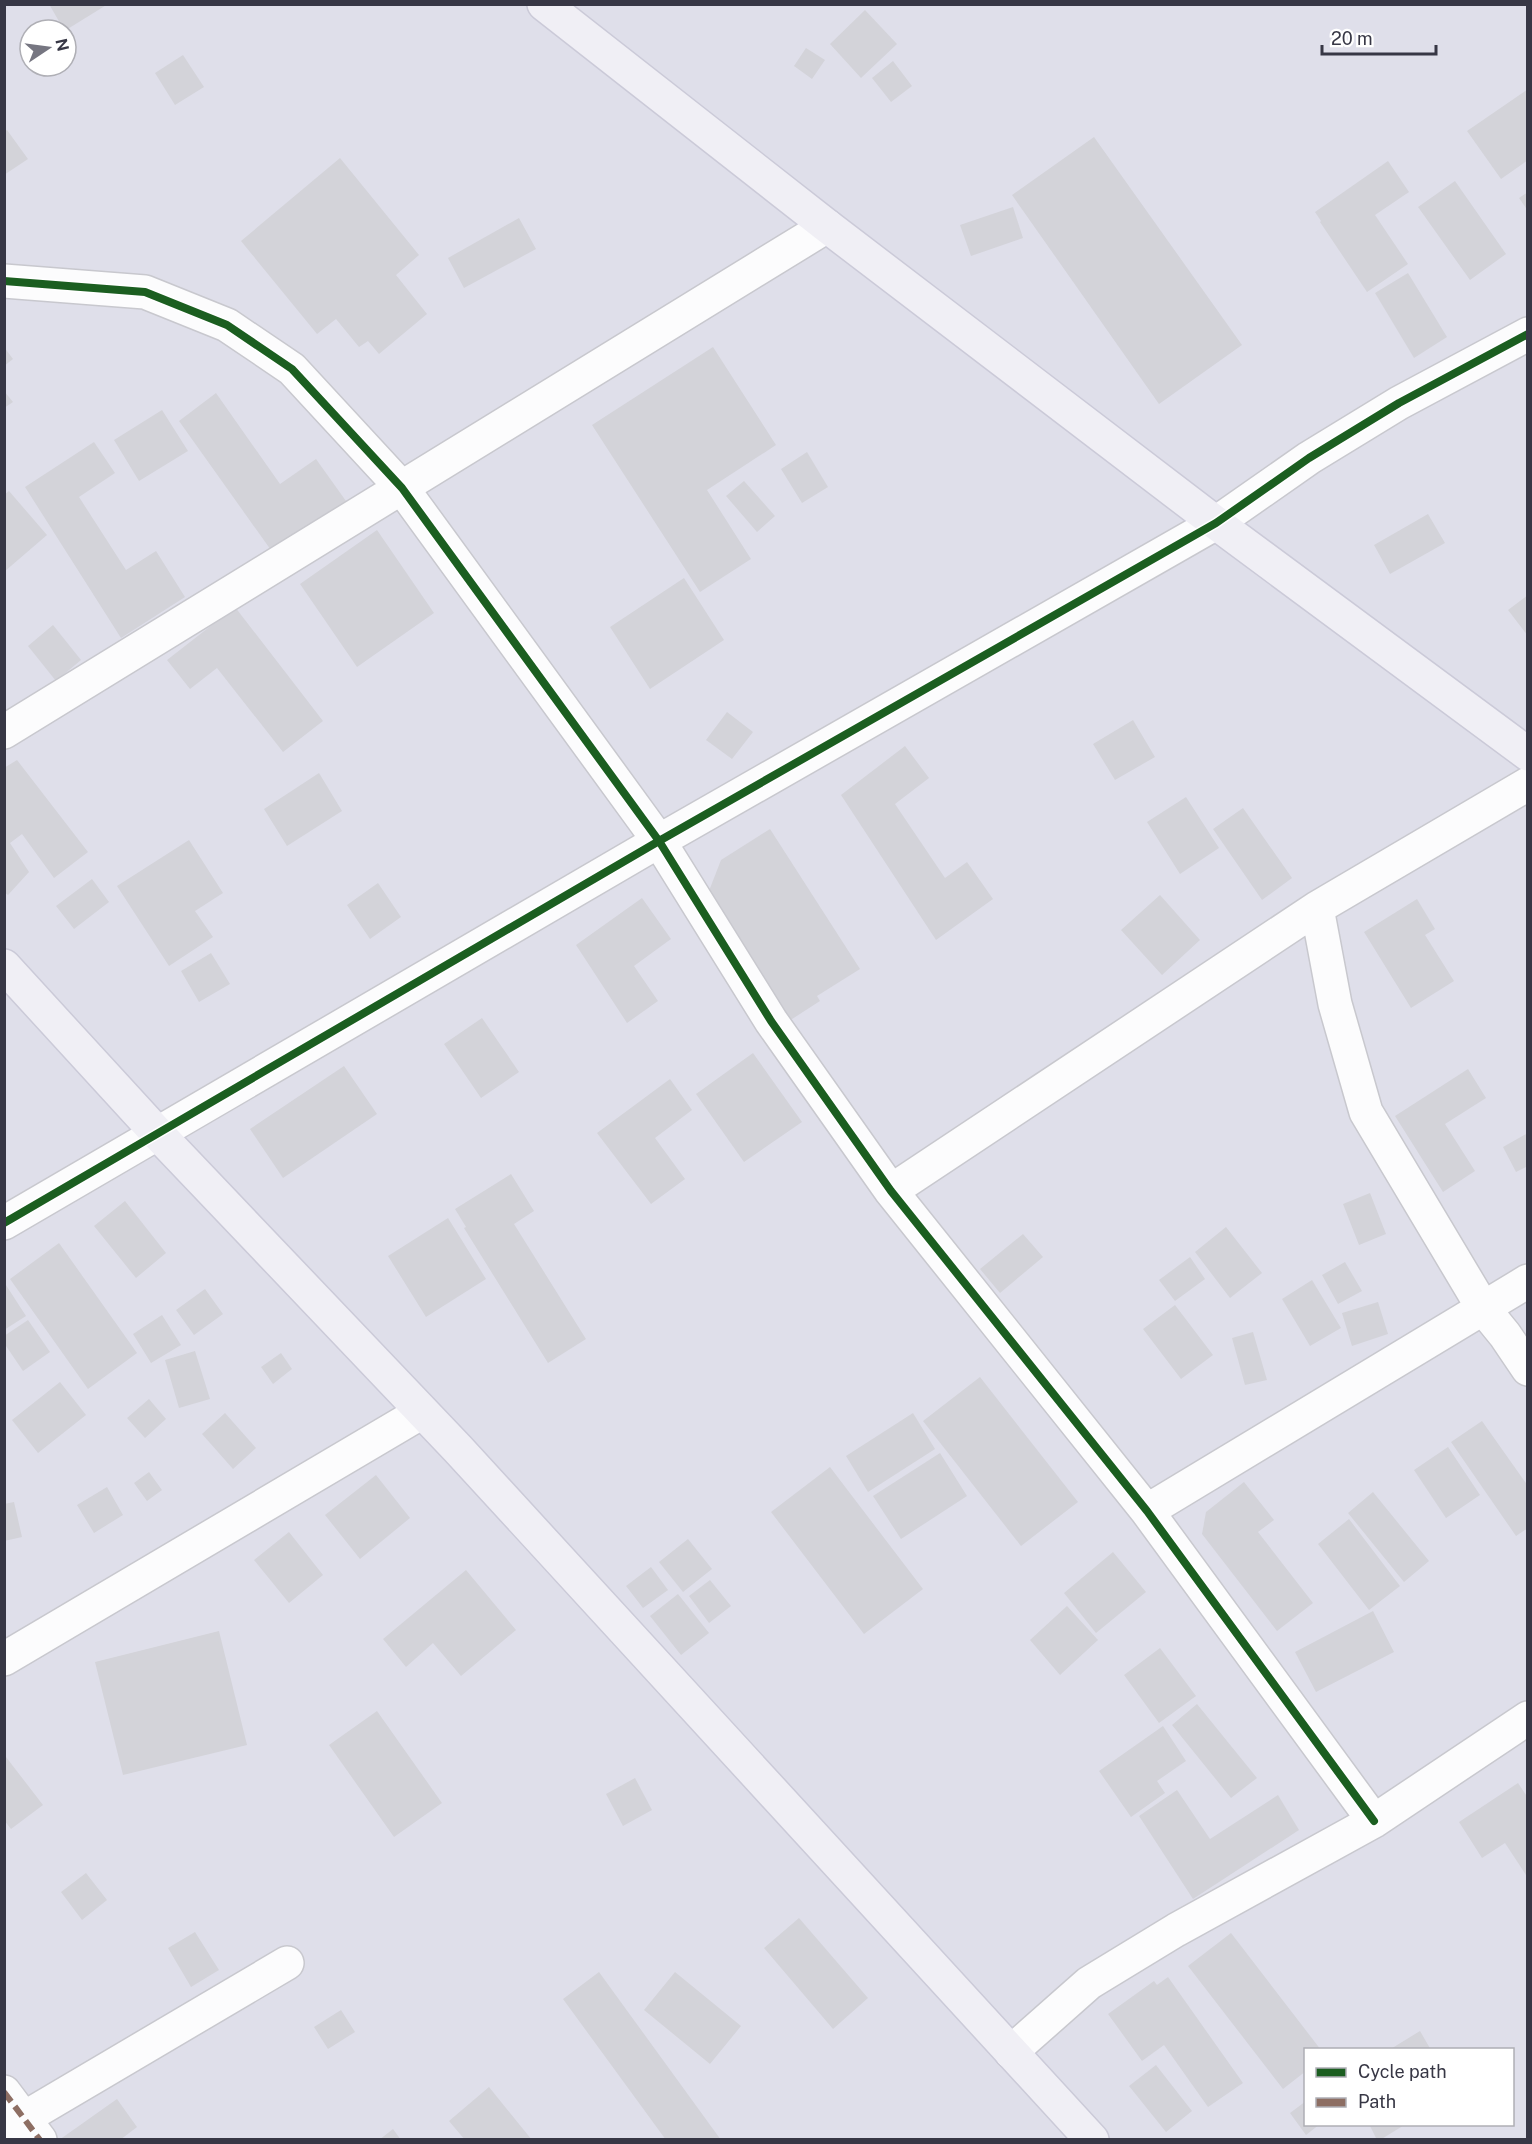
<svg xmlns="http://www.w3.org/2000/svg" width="1532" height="2144" font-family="'Public Sans',sans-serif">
<rect width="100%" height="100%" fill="#ebebf0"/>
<path fill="#dfdfea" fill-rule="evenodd" d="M 5,5 L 1527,5 L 1527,2139 L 5,2139 ZM 30,30 L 66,30 L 66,66 L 30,66 ZM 1306,2050 L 1512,2050 L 1512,2124 L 1306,2124 Z"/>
<path fill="#d3d3d9" d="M 49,4 L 108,4 L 66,30 L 64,30 Z
M 865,10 L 897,44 L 861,78 L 830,44 Z
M 806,48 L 825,60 L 812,79 L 794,66 Z
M 183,55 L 204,87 L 175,105 L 155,73 Z
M 893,61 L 912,86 L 891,102 L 872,78 Z
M 1528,89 L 1528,160 L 1501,179 L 1467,131 Z
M 7,130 L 28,159 L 4,175 L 4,132 Z
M 1094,137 L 1242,345 L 1159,404 L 1012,195 Z
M 340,158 L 419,255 L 396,275 L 427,314 L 379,354 L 368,341 L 359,347 L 336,319 L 317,334 L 241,241 Z
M 1388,161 L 1409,192 L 1375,215 L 1408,264 L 1367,292 L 1320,222 L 1321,221 L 1315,212 Z
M 1455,181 L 1506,254 L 1470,280 L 1418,207 Z
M 1528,192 L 1528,211 L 1519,198 Z
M 1013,207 L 1023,238 L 971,256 L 960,225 Z
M 519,218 L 536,249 L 464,288 L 448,258 Z
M 1408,273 L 1447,337 L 1414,358 L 1375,293 Z
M 4,347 L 13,359 L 4,366 Z
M 713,347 L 776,445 L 707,490 L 751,559 L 700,592 L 592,425 Z
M 4,391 L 13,402 L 4,408 Z
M 216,393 L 280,484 L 316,459 L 346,501 L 273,553 L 179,421 Z
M 162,410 L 188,451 L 139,481 L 114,440 Z
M 94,442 L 115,473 L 79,497 L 126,570 L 156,551 L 185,597 L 121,638 L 25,487 Z
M 807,452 L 828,487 L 802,503 L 781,469 Z
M 744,481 L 775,516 L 757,532 L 726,496 Z
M 9,491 L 47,535 L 4,572 L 4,495 Z
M 1428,514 L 1445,543 L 1390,574 L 1374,545 Z
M 377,530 L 434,613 L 357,667 L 300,584 Z
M 684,578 L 724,640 L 650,689 L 610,627 Z
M 1528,595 L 1528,636 L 1508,610 Z
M 235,607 L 323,721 L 283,752 L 217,668 L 190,689 L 167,660 Z
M 53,625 L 81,660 L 56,681 L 28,646 Z
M 727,712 L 753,732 L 732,759 L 706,740 Z
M 1133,720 L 1155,757 L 1115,780 L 1093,744 Z
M 905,746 L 929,778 L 895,804 L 945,878 L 967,862 L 993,899 L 936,940 L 841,795 Z
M 17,760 L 88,852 L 54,878 L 22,834 L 10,843 L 29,872 L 8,895 L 4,892 L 4,768 Z
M 319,773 L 342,811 L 287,846 L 264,809 Z
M 1186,797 L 1219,848 L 1180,874 L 1147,822 Z
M 1243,808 L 1292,878 L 1262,900 L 1213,829 Z
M 770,829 L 860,969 L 817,996 L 820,1001 L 789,1021 L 707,896 L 721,860 Z
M 189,840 L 223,893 L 195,911 L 213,937 L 169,966 L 117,886 Z
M 92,879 L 109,902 L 74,929 L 56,906 Z
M 378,883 L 401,917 L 370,939 L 347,905 Z
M 1160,895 L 1200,940 L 1162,975 L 1121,930 Z
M 642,898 L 671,939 L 634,966 L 658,1001 L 627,1023 L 576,945 Z
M 1417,899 L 1435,929 L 1425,935 L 1454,981 L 1411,1008 L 1364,932 Z
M 211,953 L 230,984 L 199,1002 L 181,971 Z
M 482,1018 L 519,1072 L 481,1098 L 444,1044 Z
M 753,1053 L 802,1122 L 744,1162 L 696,1094 Z
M 344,1066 L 377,1114 L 283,1178 L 250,1129 Z
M 1468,1069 L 1486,1098 L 1445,1124 L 1475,1171 L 1443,1192 L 1395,1116 Z
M 670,1079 L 692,1110 L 655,1138 L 685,1179 L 651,1204 L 597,1133 Z
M 1528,1133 L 1528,1166 L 1516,1172 L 1503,1147 Z
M 511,1174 L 534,1211 L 514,1224 L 586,1339 L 548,1363 L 464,1228 L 466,1227 L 455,1209 Z
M 1370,1193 L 1386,1234 L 1359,1245 L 1343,1204 Z
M 125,1201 L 166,1253 L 136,1278 L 94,1226 Z
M 448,1218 L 486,1279 L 426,1317 L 388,1256 Z
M 1226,1227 L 1262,1273 L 1230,1298 L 1195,1252 Z
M 1023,1234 L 1043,1257 L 1000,1293 L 980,1269 Z
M 59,1243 L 137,1353 L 88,1389 L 10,1279 Z
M 1190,1257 L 1205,1279 L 1175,1301 L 1159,1280 Z
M 1345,1262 L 1362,1291 L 1338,1304 L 1322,1275 Z
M 1312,1280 L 1341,1328 L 1310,1346 L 1282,1299 Z
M 4,1282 L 26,1316 L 4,1330 Z
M 205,1289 L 223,1314 L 194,1335 L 176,1310 Z
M 1378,1302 L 1388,1334 L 1352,1346 L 1342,1313 Z
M 1175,1305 L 1213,1355 L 1181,1379 L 1143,1329 Z
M 162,1315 L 181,1345 L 151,1363 L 133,1334 Z
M 28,1320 L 50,1352 L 23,1371 L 4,1343 L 4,1336 Z
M 1253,1332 L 1267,1380 L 1245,1385 L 1232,1338 Z
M 195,1351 L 210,1399 L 179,1408 L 165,1360 Z
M 281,1353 L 292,1369 L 273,1384 L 261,1367 Z
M 980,1377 L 1078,1502 L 1021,1546 L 923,1421 Z
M 60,1382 L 86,1415 L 38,1453 L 12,1420 Z
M 149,1399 L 166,1419 L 145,1438 L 127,1418 Z
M 225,1413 L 256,1448 L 233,1469 L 202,1434 Z
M 913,1413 L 935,1449 L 868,1492 L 846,1456 Z
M 1482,1421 L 1528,1486 L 1528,1528 L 1516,1536 L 1451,1442 Z
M 1448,1447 L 1480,1495 L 1446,1518 L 1414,1470 Z
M 940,1453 L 967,1496 L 901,1539 L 873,1496 Z
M 830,1467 L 923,1589 L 864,1634 L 771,1512 Z
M 149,1472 L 162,1490 L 147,1501 L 134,1483 Z
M 376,1475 L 410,1518 L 360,1559 L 325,1515 Z
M 1244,1482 L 1274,1520 L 1258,1532 L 1313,1603 L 1277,1631 L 1202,1534 L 1206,1512 Z
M 107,1487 L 123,1515 L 94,1533 L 77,1505 Z
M 1373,1492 L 1429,1561 L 1404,1582 L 1348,1513 Z
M 14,1502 L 22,1537 L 4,1541 L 4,1504 Z
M 1349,1519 L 1400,1586 L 1369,1610 L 1318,1544 Z
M 289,1532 L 323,1575 L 289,1603 L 254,1560 Z
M 688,1539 L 712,1569 L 683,1592 L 659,1562 Z
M 1113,1552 L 1146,1592 L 1096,1633 L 1064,1593 Z
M 651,1567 L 668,1590 L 643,1608 L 626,1586 Z
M 466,1570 L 516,1630 L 461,1676 L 433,1643 L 406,1667 L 383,1639 Z
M 710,1580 L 731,1606 L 709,1623 L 689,1596 Z
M 678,1594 L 709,1633 L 681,1655 L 650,1616 Z
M 1067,1606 L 1098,1640 L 1060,1675 L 1030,1640 Z
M 1373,1611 L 1394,1652 L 1316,1692 L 1295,1652 Z
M 219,1631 L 247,1745 L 123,1775 L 95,1662 Z
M 1160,1648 L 1196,1696 L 1159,1723 L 1124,1675 Z
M 1197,1704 L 1257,1778 L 1231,1798 L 1172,1725 Z
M 377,1711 L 442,1803 L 394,1837 L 329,1745 Z
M 1163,1726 L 1186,1761 L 1157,1781 L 1165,1793 L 1131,1817 L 1099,1771 Z
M 6,1757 L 43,1805 L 11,1829 L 4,1820 L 4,1758 Z
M 635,1778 L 652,1810 L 623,1826 L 606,1794 Z
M 1518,1783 L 1528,1798 L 1528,1878 L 1505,1843 L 1482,1858 L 1459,1822 Z
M 1177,1790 L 1210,1839 L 1278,1795 L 1299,1830 L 1193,1899 L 1139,1816 Z
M 86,1873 L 107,1900 L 82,1920 L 61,1892 Z
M 799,1918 L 868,1998 L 833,2029 L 764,1948 Z
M 195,1932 L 219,1970 L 191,1987 L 168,1948 Z
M 1231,1933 L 1321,2050 L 1306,2050 L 1306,2071 L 1283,2089 L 1188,1966 Z
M 599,1972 L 721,2140 L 666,2140 L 563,1999 Z
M 675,1972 L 741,2026 L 710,2064 L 644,2010 Z
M 1168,1977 L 1243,2083 L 1208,2107 L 1164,2045 L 1142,2061 L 1108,2014 L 1154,1981 L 1157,1985 Z
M 341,2010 L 355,2032 L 328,2049 L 314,2027 Z
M 1420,2031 L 1431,2050 L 1389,2050 Z
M 1156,2065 L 1192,2111 L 1166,2132 L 1129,2086 Z
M 489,2087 L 532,2140 L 465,2140 L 449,2121 Z
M 117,2099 L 137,2127 L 120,2140 L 59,2140 Z
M 1306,2101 L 1306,2124 L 1320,2124 L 1306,2135 L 1290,2113 Z
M 1369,2124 L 1406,2124 L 1380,2140 L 1377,2140 Z
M 393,2129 L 401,2140 L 379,2140 Z"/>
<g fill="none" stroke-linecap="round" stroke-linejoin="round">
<defs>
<path id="pedestrian" d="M 4,2092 L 40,2140"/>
<path id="minor" d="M 4,281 L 145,292 L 227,325 L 292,369 L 402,488 L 659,841 L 771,1021 L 891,1191 L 1147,1511 L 1374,1821
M 4,732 L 827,226
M 1317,908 L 1335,1004 L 1366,1112 L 1483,1308 L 1505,1335 L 1528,1369
M 891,1191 L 1317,908 L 1528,784
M 4,1223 L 659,841 L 1216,523 L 1309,458 L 1399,403 L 1528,334
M 1147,1511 L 1528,1281
M 4,1659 L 422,1412
M 1011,2052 L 1089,1983 L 1176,1930 L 1374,1821 L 1528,1718
M 4,2130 L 287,1963"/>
<path id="secondary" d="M 544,4 L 827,226 L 1216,523 L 1528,754
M 4,966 L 158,1134 L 458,1449 L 1092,2140"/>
</defs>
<use href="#pedestrian" stroke="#c8c8ce" stroke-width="36"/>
<use href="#minor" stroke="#c8c8ce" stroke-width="36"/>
<use href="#secondary" stroke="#cbcad8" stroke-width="36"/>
<use href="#pedestrian" stroke="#fcfcfd" stroke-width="33"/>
<use href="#minor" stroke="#fcfcfd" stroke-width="33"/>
<use href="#secondary" stroke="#f0eff5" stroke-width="33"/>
<path stroke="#8d6e63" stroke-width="6" stroke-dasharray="12 6" stroke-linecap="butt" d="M 4,2092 L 40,2140"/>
<defs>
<path id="cycleway" d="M 4,281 L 145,292 L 227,325 L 292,369 L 402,488 L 659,841 L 771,1021 L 891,1191 L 1147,1511 L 1374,1821
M 4,1223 L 659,841 L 1216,523 L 1309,458 L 1399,403 L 1528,334"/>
</defs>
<use href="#cycleway" stroke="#fff" stroke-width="11"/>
<use href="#cycleway" stroke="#1b5e20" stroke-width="8"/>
</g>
<rect width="1532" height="2144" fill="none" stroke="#373745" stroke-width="12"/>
<rect x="1304" y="2048" width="210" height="78" fill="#ffffff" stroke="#afafb5" stroke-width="1.5"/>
<rect x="1316" y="2068" width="30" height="9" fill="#1b5e20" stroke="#afafb5" stroke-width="1.5"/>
<text x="1358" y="2078" font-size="18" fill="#373745">Cycle path</text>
<rect x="1316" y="2098" width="30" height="9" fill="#8d6e63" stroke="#afafb5" stroke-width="1.5"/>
<text x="1358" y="2108" font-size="18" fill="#373745">Path</text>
<g transform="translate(48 48) rotate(77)"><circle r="28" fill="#ffffff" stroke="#afafb5" stroke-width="1.5"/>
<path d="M0-4.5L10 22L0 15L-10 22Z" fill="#767681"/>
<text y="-9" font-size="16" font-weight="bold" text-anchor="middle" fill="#373745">N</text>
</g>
<path d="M1322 45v9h114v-9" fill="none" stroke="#373745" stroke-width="3"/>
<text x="1331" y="45" font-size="18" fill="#373745" stroke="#ffffff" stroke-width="4.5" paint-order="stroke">20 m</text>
</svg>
